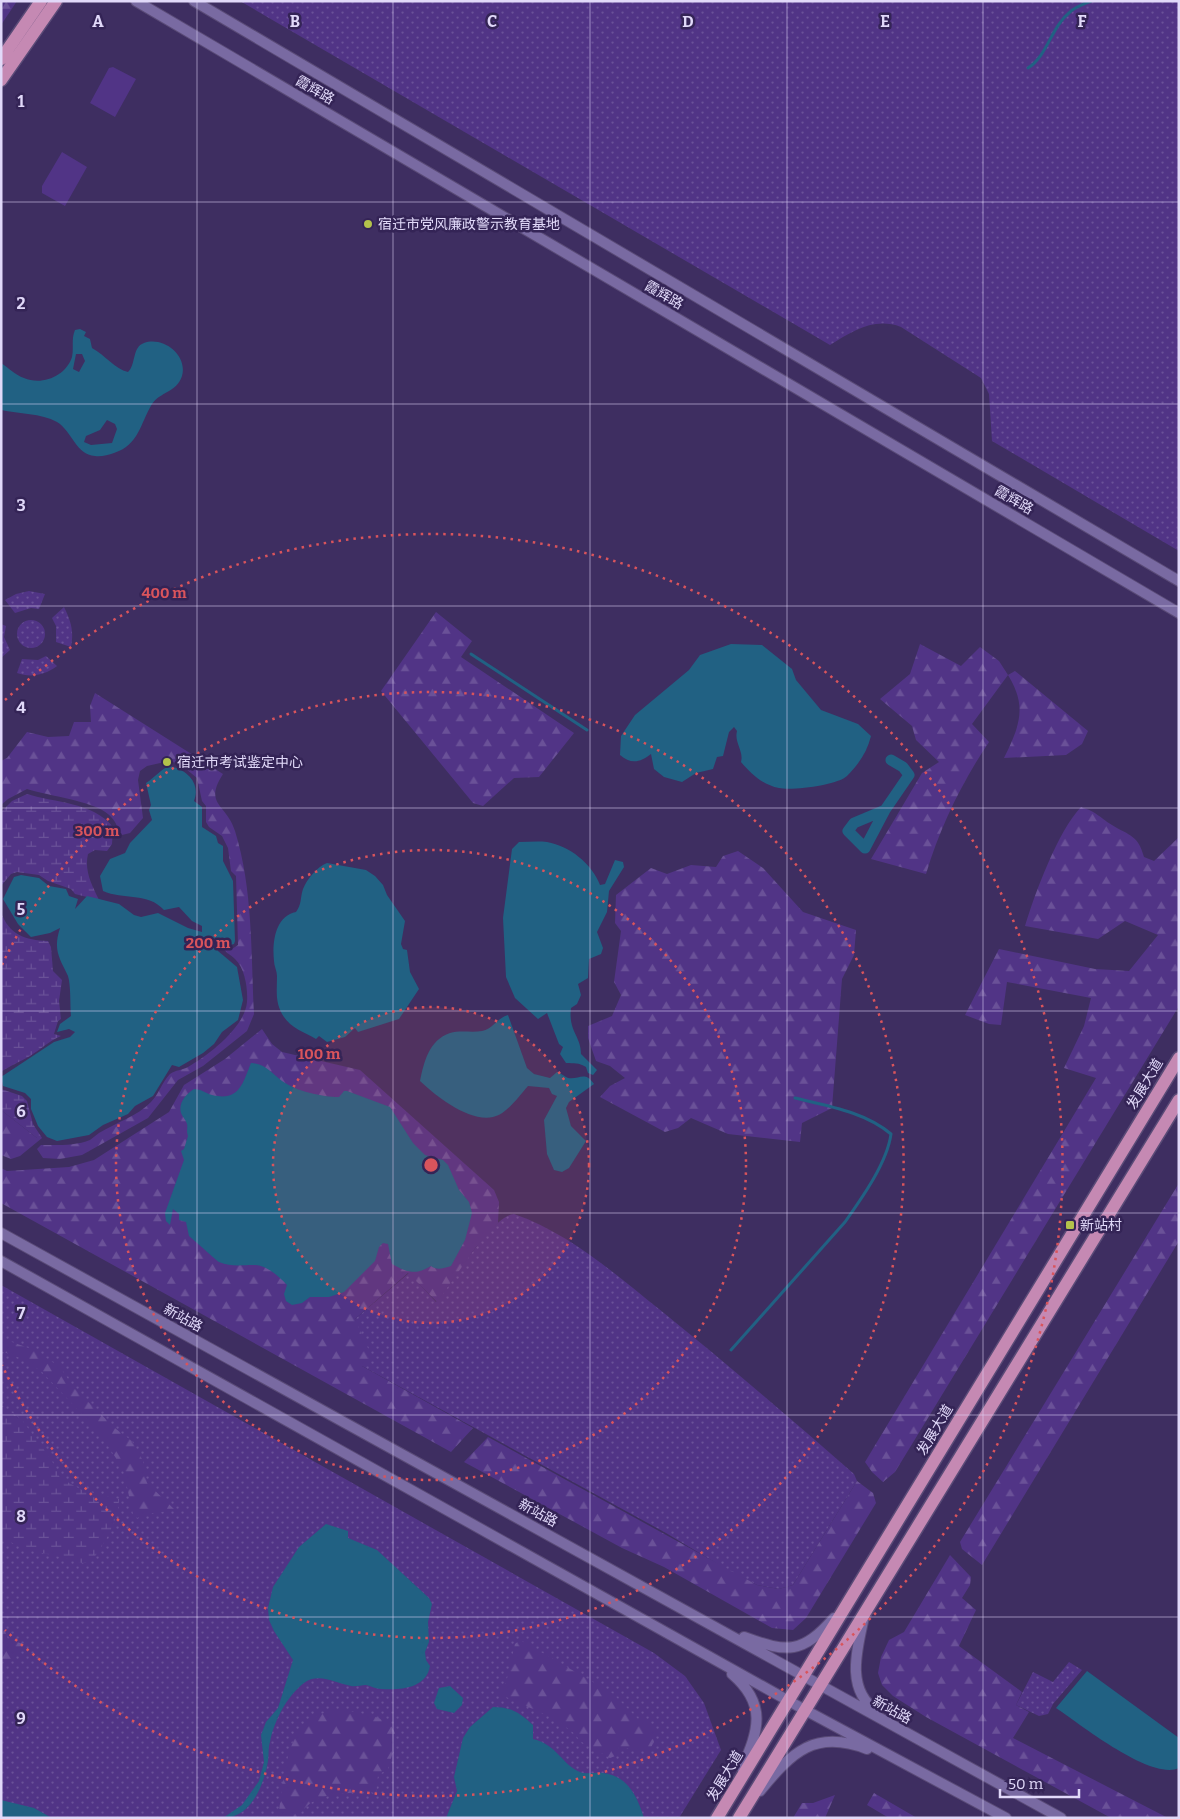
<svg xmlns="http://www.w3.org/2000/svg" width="1180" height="1819" font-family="Bitter,'Noto Sans SC',serif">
<defs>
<pattern id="green-dots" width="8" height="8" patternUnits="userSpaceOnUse" patternTransform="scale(1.25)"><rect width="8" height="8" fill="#513486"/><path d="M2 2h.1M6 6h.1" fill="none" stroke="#6a5198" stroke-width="1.8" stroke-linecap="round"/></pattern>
<pattern id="forest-firs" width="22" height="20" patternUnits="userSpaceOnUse" patternTransform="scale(1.25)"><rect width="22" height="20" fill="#513486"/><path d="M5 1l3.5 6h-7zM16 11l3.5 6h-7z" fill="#6a5198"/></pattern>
<pattern id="wetland-marsh" width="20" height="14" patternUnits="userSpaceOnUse" patternTransform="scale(1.25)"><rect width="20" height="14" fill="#513486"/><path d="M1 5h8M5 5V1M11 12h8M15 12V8" fill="none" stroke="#6a5198"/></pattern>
</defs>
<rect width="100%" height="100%" fill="#3e2e61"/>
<path fill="url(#green-dots)" d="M 240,1 L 1179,1 L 1179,551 L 992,441 L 989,394 L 981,378 L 901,327 C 874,317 853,331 830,345 Z
M 29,591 L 45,594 L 39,609 L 31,608 L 15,613 L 5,600 L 16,594 Z
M 64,607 C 71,621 74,631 71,647 L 56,642 L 56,626 L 52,618 Z
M17 634a14 14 0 1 1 28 0a14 14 0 1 1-28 0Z
M 1,624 L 6,626 L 4,637 L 10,650 L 1,658 Z
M 46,656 L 57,666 C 45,675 31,678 17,673 L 22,659 L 38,660 Z
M 514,1214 C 569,1233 615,1274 659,1309 C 726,1363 790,1418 854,1474 L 857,1481 L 793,1585 L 779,1589 L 757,1585 L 726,1569 L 666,1533 L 362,1366 L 355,1319 L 409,1273 L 436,1302 C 453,1282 491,1216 514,1214 Z
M 1,1285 L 654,1653 L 685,1676 L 704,1703 L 721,1750 L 679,1818 L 1,1818 Z
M 1069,1662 L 1082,1670 L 1053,1704 L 1048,1714 L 1039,1716 L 1016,1705 L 1033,1672 L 1053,1682 Z"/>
<path fill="url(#forest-firs)" d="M 1,1 L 17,1 L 1,25 Z
M 436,612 L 472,641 L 461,657 L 574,733 L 539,777 L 514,778 L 483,806 L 473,803 L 381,691 Z
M 920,644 L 961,666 L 980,647 L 999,661 L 1008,675 L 1015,671 L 1088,731 L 1082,744 L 1066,755 L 1004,758 C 1019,727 1028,707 1008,675 L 972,724 L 989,742 C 962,782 940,827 926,874 L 871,859 L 922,773 L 939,762 L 916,740 L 912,726 L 880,699 L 910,674 Z
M 95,693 L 223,774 C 203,805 227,804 235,831 C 253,889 251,953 254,1014 L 247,1031 L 203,1066 L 178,1080 L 148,1118 L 82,1155 L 60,1159 L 43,1158 L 37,1149 L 41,1145 C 56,1145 76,1146 90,1140 C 93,1138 96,1135 99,1133 C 117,1122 136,1117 151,1102 C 159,1094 162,1082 170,1074 C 175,1070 183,1070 188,1067 C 209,1055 245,1027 247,1002 C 248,989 245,968 235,959 C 230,954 225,953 222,946 L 232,949 L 238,945 L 236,876 L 231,871 L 228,848 L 222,836 L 209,827 L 206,822 L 206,806 L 202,801 L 197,778 L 180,764 L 169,761 L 147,766 L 140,771 L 138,780 L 143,818 L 130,833 L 122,835 C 117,829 117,823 112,818 C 100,801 47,796 27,789 L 8,799 L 1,805 L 1,761 L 7,758 L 27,732 L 48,737 L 69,736 L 74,722 L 91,722 L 90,706 Z
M 1081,807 C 1097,812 1099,817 1112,825 C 1130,836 1138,835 1144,857 L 1154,861 L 1179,837 L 1179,1006 L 895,1472 L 883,1482 L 872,1472 L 865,1462 L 1096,1078 L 1064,1068 L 1084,1026 L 1091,998 L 1007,982 L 1001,1025 L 989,1024 L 965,1015 L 999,949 L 1095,969 L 1129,971 L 1158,935 L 1125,921 L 1098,939 L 1025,926 C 1035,893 1058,831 1081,807 Z
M 738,851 L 763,868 L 803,912 L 856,930 L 854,955 L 842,979 L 832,1108 L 802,1123 L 800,1142 L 728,1134 L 691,1118 L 678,1128 L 665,1132 L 600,1097 L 610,1086 L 625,1078 L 610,1066 L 596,1061 L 588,1038 L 588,1026 L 612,1016 L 621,995 L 614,982 L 621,931 L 615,923 L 616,895 L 651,868 L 667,874 L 691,865 L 716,867 L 723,856 Z
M 262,1029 L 272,1044 L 282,1052 L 360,1070 L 494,1190 L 499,1202 L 498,1223 L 476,1247 L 437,1302 L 408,1273 L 355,1319 L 371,1355 L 362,1366 L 473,1428 L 451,1452 L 1,1203 L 1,1168 L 7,1171 L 69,1167 L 94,1160 L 169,1112 L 184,1085 L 225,1059 Z
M 1,1110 L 37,1138 L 42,1138 L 20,1156 L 11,1159 L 1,1155 Z
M 1179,1183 L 1179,1241 L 982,1565 L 962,1549 L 960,1542 Z
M 1,1338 L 34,1350 L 60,1367 L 74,1388 L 116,1429 L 132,1441 L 143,1461 L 147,1483 L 175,1510 L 146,1514 L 137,1518 L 133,1514 L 123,1469 L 99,1432 L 42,1372 L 25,1360 L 1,1351 Z
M 488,1437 L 757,1585 L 779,1589 L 793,1585 L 857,1481 L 873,1493 L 876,1503 L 806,1618 L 793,1630 L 772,1628 L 664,1567 L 622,1548 L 464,1462 Z
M 950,1555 L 971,1577 L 970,1585 L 962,1598 L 976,1610 L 959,1646 L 1022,1692 L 1016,1705 L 1029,1712 L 1013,1738 L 1168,1818 L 1111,1818 L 926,1717 L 893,1696 L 882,1685 L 878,1673 L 881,1657 L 889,1640 L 904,1632 Z
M 1,1621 L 8,1639 L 23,1644 L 14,1660 L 1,1661 Z
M 520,1640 L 612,1693 L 638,1719 L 654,1725 L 655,1739 L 649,1752 L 619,1747 L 618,1755 L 610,1758 L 580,1741 L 575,1734 L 555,1719 L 497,1693 L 506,1683 L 515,1644 Z
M 332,1710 C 348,1711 387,1714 394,1730 C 399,1741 390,1759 388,1769 L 378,1775 L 376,1794 C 366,1789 360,1792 349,1793 C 324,1796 312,1796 297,1818 L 278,1818 C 282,1792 285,1743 304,1724 C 311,1717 323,1714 332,1710 Z
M 874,1793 L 917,1818 L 889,1818 L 867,1805 Z
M 835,1795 L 825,1818 L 793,1818 L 802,1803 L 813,1803 Z"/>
<path fill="url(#wetland-marsh)" d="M 27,794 C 55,803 93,802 113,827 L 112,844 L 107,851 L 95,850 L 88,854 C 84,871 92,885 99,900 L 75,894 L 71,889 L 48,881 L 39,875 L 17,872 L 11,874 L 1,886 L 1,812 L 12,801 Z
M 1,912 C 9,935 25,940 48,941 L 51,947 L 53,971 L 62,980 L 59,1001 L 61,1019 L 58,1021 L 54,1034 L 61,1036 C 49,1041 41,1049 30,1056 C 20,1062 11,1065 1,1072 Z
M 1,1089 L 22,1096 L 27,1101 L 33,1124 L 42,1138 L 37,1138 L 1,1110 Z
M 1,1405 L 22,1420 L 52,1461 L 60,1478 L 82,1490 L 119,1499 C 119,1521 103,1546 90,1563 C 77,1564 68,1558 56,1556 C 30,1550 25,1552 1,1536 Z"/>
<path fill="#513486" d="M 113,67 L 136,79 L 115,117 L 90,103 L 109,68 Z
M 62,152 L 87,167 L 65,206 L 42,193 L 42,186 Z"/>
<path fill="#216183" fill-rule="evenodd" d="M 80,329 L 86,332 L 84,336 L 90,339 L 92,348 C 105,355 115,369 128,372 C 136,365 132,347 144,343 C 163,336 188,355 182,376 C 177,392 160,392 152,404 C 140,424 139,445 114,453 C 108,455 101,457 95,456 C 76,455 72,431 57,422 C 41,413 19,414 1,410 L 1,363 C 9,368 15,375 24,378 C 42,386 66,376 72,357 C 74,348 71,339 75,330 ZM 76,354 L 82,354 L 85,361 L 79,372 L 73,369 ZM 107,420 L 115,424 L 117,429 L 112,443 L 91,445 L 84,442 L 86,436 L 100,430 Z
M 731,644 L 762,645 L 792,669 L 796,680 L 821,710 L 858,724 L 871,736 C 867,752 859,764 847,776 C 838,785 792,791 779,788 C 763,785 751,774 741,762 C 744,751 734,743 737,731 L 734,727 L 729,732 L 723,756 L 717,757 L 713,769 L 696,773 L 682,782 L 664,777 L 654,769 L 651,754 C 641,762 631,765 620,755 L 621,736 L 635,715 L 689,670 L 700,655 Z
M 170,766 C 187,770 201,783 194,801 L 202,807 L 202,827 L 216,836 L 218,843 L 223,846 L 223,861 L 233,881 L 235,941 L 234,944 L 230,945 L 218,941 L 216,944 L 218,951 L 237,967 L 243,1000 L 238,1020 L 222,1032 L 214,1044 L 203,1053 L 179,1067 L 172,1065 L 153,1096 L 135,1106 L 128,1114 L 103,1125 L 89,1135 L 57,1141 L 47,1137 L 38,1126 L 31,1109 L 31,1099 L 25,1093 L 3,1086 L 1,1077 L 54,1042 L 70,1037 L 75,1032 L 69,1029 L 57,1032 L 60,1024 L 71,1016 C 70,1006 71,985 68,976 C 59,957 53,950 60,928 L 50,933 L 31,937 L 18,924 L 3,899 L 14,877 L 21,875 L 39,878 L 49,886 L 66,889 L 69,896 L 78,899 L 75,909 L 87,896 L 119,904 L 134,915 L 141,917 L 158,913 L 188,928 L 202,932 L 202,926 L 192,921 L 179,907 L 164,910 C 148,892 123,900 103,891 L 100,876 L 110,859 L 125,853 L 130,843 L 152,820 L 149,810 L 151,805 L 146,783 C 154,778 162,768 170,766 Z
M 519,842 C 528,842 538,841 547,842 C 570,846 592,864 600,885 L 605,884 L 615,860 L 623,862 L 624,867 L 609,891 L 607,912 L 597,932 L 603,948 L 601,954 L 589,959 L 588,978 L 578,984 L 581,995 L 577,1004 L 571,1008 C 568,1031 581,1036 581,1054 L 597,1070 L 593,1075 L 588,1073 L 586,1067 C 578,1062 575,1064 566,1063 L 560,1054 L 563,1047 L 559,1044 L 547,1013 L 538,1019 L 515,998 L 506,977 L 503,918 L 512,849 Z
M 327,863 L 366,870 L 375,876 L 383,885 L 387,895 L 405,921 L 401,944 L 403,949 L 407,950 L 410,972 L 419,989 L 399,1019 L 358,1032 L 355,1028 L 345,1037 L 327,1042 L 319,1036 L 316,1039 C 304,1032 290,1028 282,1014 C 275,1001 277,990 277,976 C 277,971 274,966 274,961 C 272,943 275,916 296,912 C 302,904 300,898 303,889 C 307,879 317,867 327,863 Z
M 508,1015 L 527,1068 L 534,1074 L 550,1078 L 557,1072 C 561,1073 565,1077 568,1078 C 579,1080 585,1070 594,1084 L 569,1102 L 566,1108 L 571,1126 L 586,1141 L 569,1168 L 562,1172 L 554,1170 L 547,1154 L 544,1120 L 557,1096 L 552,1094 L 549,1088 L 528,1086 C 519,1096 507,1114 493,1117 C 469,1122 437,1097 420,1081 C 424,1062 429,1040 450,1033 C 460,1030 472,1033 482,1031 C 493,1029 497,1018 508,1015 Z
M 251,1063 C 266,1064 271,1073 282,1081 C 296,1091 322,1097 339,1097 L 344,1091 L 347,1091 L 390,1107 L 413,1143 L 425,1155 L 443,1160 L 448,1165 L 459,1190 L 469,1202 L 472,1213 L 465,1240 L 451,1266 C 444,1268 437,1271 431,1266 C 416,1275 408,1273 392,1264 L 388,1244 L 383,1243 L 379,1247 L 375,1261 L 344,1292 L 329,1297 L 310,1297 L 302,1303 L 292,1305 L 286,1301 L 284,1294 L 287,1285 C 280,1277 265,1264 254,1265 C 241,1265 231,1267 219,1262 C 216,1260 194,1240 189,1236 L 186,1222 L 179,1220 L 179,1214 L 173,1209 L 170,1225 L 166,1221 L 165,1213 L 184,1160 L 181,1151 L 184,1149 L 188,1136 C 186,1130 188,1129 187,1124 C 186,1120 182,1116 181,1113 C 178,1103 186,1094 194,1089 C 201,1089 205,1093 212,1095 C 240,1102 243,1082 251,1063 Z
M 326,1524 L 348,1531 L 348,1538 L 377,1550 L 429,1598 L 432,1604 L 428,1622 L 429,1642 L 425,1652 L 426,1660 L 430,1666 C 426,1689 400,1690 381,1689 C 376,1689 371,1686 366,1685 C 361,1685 356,1687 351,1686 C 336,1683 318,1672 304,1683 C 287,1696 274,1721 270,1742 C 268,1748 269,1754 268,1761 C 264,1785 251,1818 223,1818 L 242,1805 L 259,1781 L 264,1762 L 261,1735 L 266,1722 L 278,1708 L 293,1660 L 274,1631 L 269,1620 L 268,1608 L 273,1587 L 299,1547 Z
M 1087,1671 L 1179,1738 L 1179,1768 C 1151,1781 1080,1724 1056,1708 Z
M 450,1686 L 463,1698 L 462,1705 L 454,1713 L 437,1709 L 434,1703 L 439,1688 Z
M 493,1707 C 511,1707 520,1713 533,1725 L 533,1739 C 558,1745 562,1765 580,1772 C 587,1775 595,1772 603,1773 C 628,1776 637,1796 644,1818 L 446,1818 L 457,1791 L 454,1777 L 463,1738 L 470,1727 Z
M 1,1800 L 34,1808 L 52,1818 L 1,1818 Z"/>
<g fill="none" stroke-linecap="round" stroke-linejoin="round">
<path stroke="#216183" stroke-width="3" d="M 1028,68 C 1048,55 1051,27 1070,12 C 1075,7 1084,4 1091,1
M 471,654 L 587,730
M 731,1350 L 845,1222 C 862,1198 887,1163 891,1134 C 865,1112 828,1106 795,1098"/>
<path stroke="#216183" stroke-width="11" d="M 885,810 L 854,823 L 848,831 L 865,848 L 885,810 L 909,775 L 903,767 L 891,760"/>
<defs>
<path id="minor" d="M 136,1 L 1179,613
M 194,1 L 1179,581
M 1,1233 L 1061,1818
M 1,1261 L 805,1710 L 1006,1818
M 864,1617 C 857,1649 845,1690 877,1711
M 744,1637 C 788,1653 802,1654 834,1618
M 732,1674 C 767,1704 759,1730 742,1768
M 760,1791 C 792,1752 815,1729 867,1749"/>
<path id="major" d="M 1,59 L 41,1
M 1,80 L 56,1
M 717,1818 L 1179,1058
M 739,1818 L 1179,1100"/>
</defs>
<use href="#minor" stroke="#5a4b77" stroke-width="12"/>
<use href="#major" stroke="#5a4b77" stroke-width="15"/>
<use href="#minor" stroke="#796aa2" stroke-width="10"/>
<use href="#major" stroke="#c589b3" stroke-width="12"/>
</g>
<path fill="none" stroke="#e1d9f9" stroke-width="1" stroke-opacity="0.55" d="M 197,1 L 197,1818M 393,1 L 393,1818M 590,1 L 590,1818M 787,1 L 787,1818M 983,1 L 983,1818M 1,202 L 1179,202M 1,404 L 1179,404M 1,606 L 1179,606M 1,808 L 1179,808M 1,1011 L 1179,1011M 1,1213 L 1179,1213M 1,1415 L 1179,1415M 1,1617 L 1179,1617"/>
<circle cx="431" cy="1165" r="158" fill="#d9545c" fill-opacity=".12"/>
<g fill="none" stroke="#d9545c" stroke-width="2.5" stroke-dasharray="2.5 5">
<circle cx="431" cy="1165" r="158"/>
<circle cx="431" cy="1165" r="315"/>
<path d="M2 965A473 473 0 1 1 2 1365"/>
<path d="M5 700A631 631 0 1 1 5 1630"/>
</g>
<g fill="#b3c24b" stroke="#342456" stroke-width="2">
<circle cx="368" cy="224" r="5"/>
<circle cx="167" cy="762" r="5"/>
<rect x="1065" y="1220" width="10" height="10" rx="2.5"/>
</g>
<g text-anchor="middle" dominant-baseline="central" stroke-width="5" stroke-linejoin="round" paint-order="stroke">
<g font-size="14" fill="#e1d9f9" stroke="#342456">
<text transform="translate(315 90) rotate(30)">霞辉路</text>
<text transform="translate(664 295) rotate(30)">霞辉路</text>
<text transform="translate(1014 500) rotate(30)">霞辉路</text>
<text transform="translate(1145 1084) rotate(-59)">发展大道</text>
<text transform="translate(183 1318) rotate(29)">新站路</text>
<text transform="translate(935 1430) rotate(-59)">发展大道</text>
<text transform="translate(538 1513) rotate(29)">新站路</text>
<text transform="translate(892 1710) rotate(29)">新站路</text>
<text transform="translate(725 1776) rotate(-59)">发展大道</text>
</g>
<g font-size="14" fill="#e1d9f9" stroke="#342456" text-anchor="start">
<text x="378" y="224">宿迁市党风廉政警示教育基地</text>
<text x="177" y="762">宿迁市考试鉴定中心</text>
<text x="1080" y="1225">新站村</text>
</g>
</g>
<g font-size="16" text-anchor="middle" font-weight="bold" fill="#e1d9f9" stroke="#342456" stroke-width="5" stroke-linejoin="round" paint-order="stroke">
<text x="98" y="27">A</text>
<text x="295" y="27">B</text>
<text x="492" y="27">C</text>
<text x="688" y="27">D</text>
<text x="885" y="27">E</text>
<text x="1082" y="27">F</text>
<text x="21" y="107">1</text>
<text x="21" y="309">2</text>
<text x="21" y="511">3</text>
<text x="21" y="713">4</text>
<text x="21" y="915">5</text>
<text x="21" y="1117">6</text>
<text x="21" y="1319">7</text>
<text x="21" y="1522">8</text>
<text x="21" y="1724">9</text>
</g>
<circle cx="431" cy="1165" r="8" fill="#d9545c" stroke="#342456" stroke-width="2.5"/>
<g font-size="15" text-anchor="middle" font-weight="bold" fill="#d9545c" stroke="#342456" stroke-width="5" stroke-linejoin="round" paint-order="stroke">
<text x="164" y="598">400 m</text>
<text x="97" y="836">300 m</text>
<text x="208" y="948">200 m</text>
<text x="319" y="1059">100 m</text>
</g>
<rect width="1180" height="1819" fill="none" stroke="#e1d9f9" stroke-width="5"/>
<path d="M1000 1789v8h79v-8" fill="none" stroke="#e1d9f9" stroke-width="2.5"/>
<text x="1008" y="1789" font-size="15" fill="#e1d9f9" stroke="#342456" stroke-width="4" paint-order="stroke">50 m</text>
</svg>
